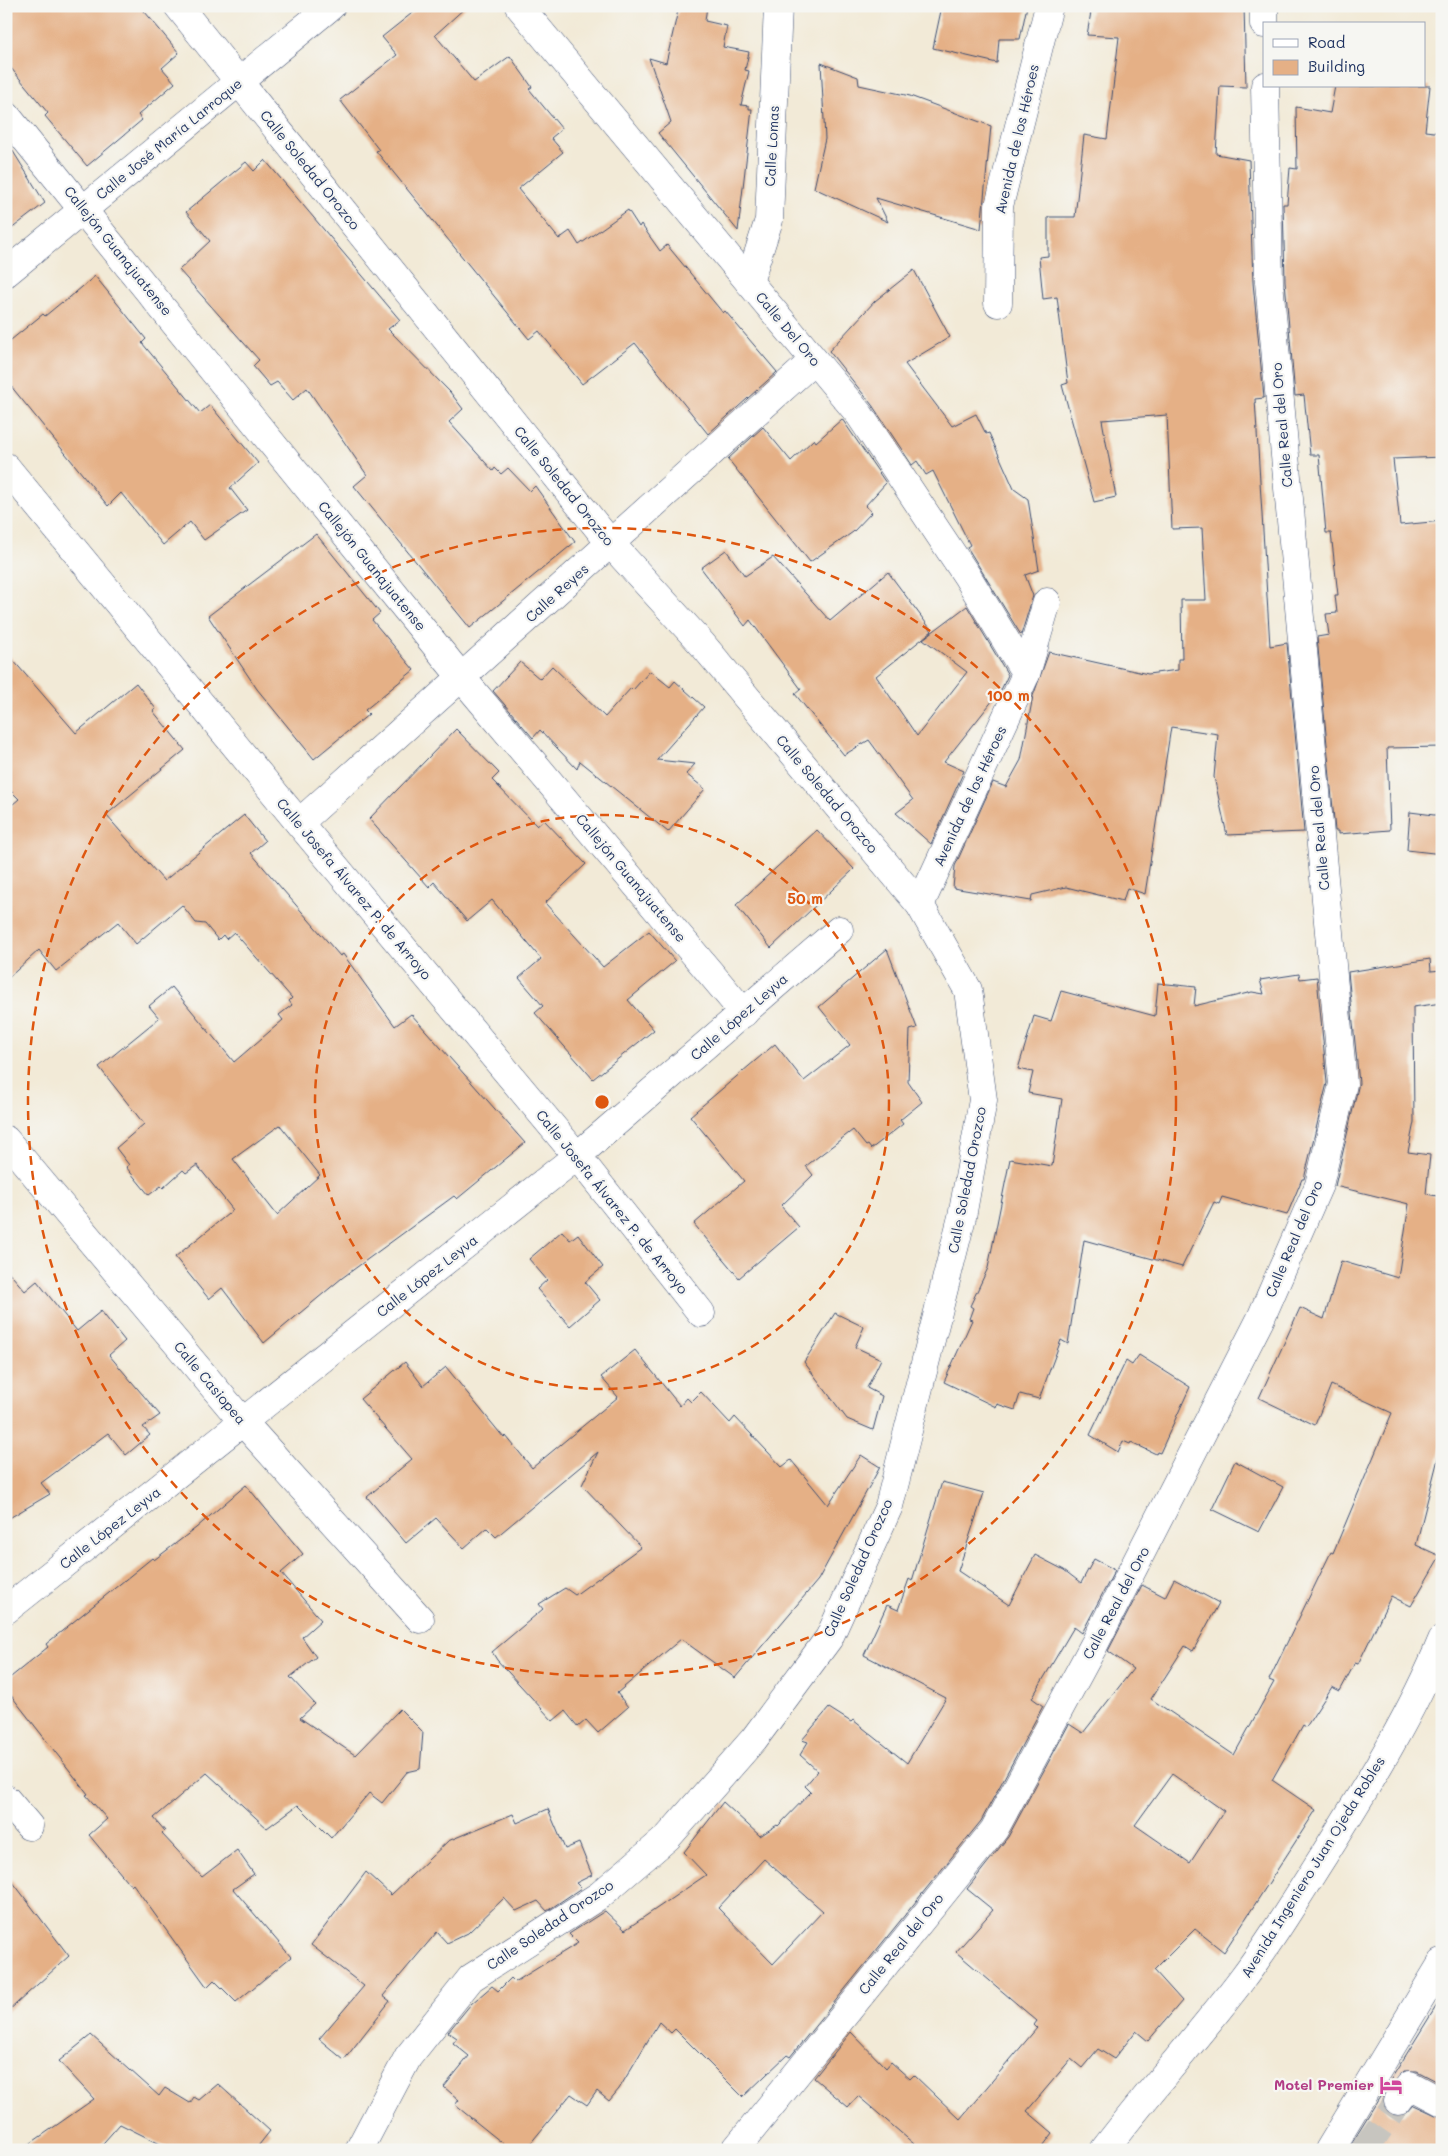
<svg xmlns="http://www.w3.org/2000/svg" width="1448" height="2156" font-family="Mali,sans-serif">
  <style>
    .building { fill: #e5b086; fill-rule: evenodd }
    .lines { fill: none; stroke-linecap: round; stroke-linejoin: round }
    .minor-tunnel { stroke: #c7c5bf; stroke-width: 28; stroke-dasharray: 28 14; stroke-linecap: butt }
    .minor-casing { stroke: #3b4b70; stroke-width: 29 }
    .major-casing { stroke: #3b4b70; stroke-width: 29 }
    .minor { stroke: #fff; stroke-width: 28 }
    .major { stroke: #fff; stroke-width: 28 }
    .ring { fill: none; stroke: #de5710; stroke-width: 2.5; stroke-dasharray: 9 6 }
    .labels { text-anchor: middle; stroke-width: 4.5; stroke-linejoin: round; paint-order: stroke }
    .street-label { font-size: 14px; fill: #1b2f5e; stroke: #f6f6f2 }
    .hotel-label { font-size: 14px; font-weight: bold; fill: #b23c85; stroke: #f6f6f2; text-anchor: end }
    .centre { fill: #de5710; stroke: #f6f6f2; stroke-width: 2.5 }
    .ring-label { font-size: 15px; text-anchor: middle; font-weight: bold; fill: #de5710; stroke: #f6f6f2; stroke-width: 4.5; stroke-linejoin: round; paint-order: stroke }
  </style>
  <rect width="100%" height="100%" fill="#f6f6f2"/>
  <filter id="ink" filterUnits="userSpaceOnUse"><feTurbulence type="fractalNoise" baseFrequency=".02" numOctaves="2"/><feDisplacementMap in="SourceGraphic" scale="10" xChannelSelector="R" yChannelSelector="G"/><feConvolveMatrix kernelMatrix="1 2 1 2 8 2 1 2 1" color-interpolation-filters="sRGB"/></filter>
  <filter id="wash" filterUnits="userSpaceOnUse"><feTurbulence type="fractalNoise" baseFrequency=".0096" numOctaves="4" result="noise"/><feDisplacementMap in="SourceGraphic" scale="20" xChannelSelector="R" yChannelSelector="G"/><feGaussianBlur stdDeviation="1.12" result="paint"/><feColorMatrix in="noise" values="0 0 0 0 0 0 0 0 0 0 0 0 0 0 0 0 0 1.4 0 .05"/><feComposite in="paint" operator="in"/></filter>
  <g filter="url(#wash)">
    <rect width="100%" height="100%" fill="#f2ead7"/>
    <g id="blocks">
      <g class="building">
        <polygon points="6,6 140,6 179,53 162,68 175,83 138,115 142,120 87,166 45,116 48,113 6,62"/>
        <polygon points="421,6 467,6 435,35 474,82 510,56 532,87 529,89 562,129 551,138 563,152 518,189 559,239 570,231 579,245 628,210 639,227 641,224 660,251 667,245 723,313 725,311 777,372 708,434 635,343 582,384 539,331 529,339 376,151 379,150 340,100 397,55 382,37"/>
        <polygon points="679,6 707,6 705,21 727,26 723,47 749,52 745,70 749,71 741,105 749,106 749,109 752,109 738,231 658,133 671,122 649,58 666,63"/>
        <polygon points="942,6 1027,6 1020,39 999,39 997,63 933,48"/>
        <polygon points="1092,6 1244,6 1246,87 1220,86 1216,154 1249,160 1253,283 1264,398 1255,399 1270,646 1287,643 1304,832 1227,835 1214,777 1218,734 1171,727 1145,894 1127,888 1123,901 1066,887 1032,895 1031,901 953,888 955,866 993,782 1006,787 1021,760 1033,696 1049,652 1148,674 1178,670 1178,659 1182,659 1181,600 1206,600 1202,528 1172,529 1167,415 1102,420 1116,497 1094,502 1062,385 1068,383 1057,297 1043,299 1039,257 1048,256 1048,217 1075,217 1084,135 1107,139 1119,37 1087,35"/>
        <polygon points="821,63 858,77 859,85 910,96 991,126 981,229 876,198 888,222 814,188 825,139"/>
        <polygon points="1335,86 1430,86 1425,131 1442,133 1442,457 1393,459 1400,525 1442,521 1442,747 1387,748 1390,830 1338,834 1338,831 1335,831 1317,637 1329,635 1326,614 1337,613 1335,595 1338,595 1331,533 1326,533 1319,455 1310,455 1304,395 1295,396 1285,281 1283,204 1287,204 1290,168 1297,169 1296,107 1330,113"/>
        <polygon points="6,140 45,203 6,233"/>
        <polygon points="265,160 400,320 388,329 450,392 463,409 449,422 493,471 495,468 501,474 508,468 530,491 535,486 575,542 470,628 354,486 367,475 307,388 293,400 277,382 270,386 253,366 259,360 179,270 210,241 186,212 246,162 254,171"/>
        <polygon points="914,270 950,337 905,364 952,426 976,414 986,434 989,433 1014,489 1028,499 1039,570 1025,575 1033,596 1021,635 967,547 970,545 933,471 926,475 917,461 912,465 872,405 829,351 875,301"/>
        <polygon points="95,276 146,339 142,343 200,413 210,405 258,463 230,488 247,510 204,540 190,522 163,545 121,493 108,506 6,380 6,344 43,314 45,316 62,302 63,303"/>
        <polygon points="842,419 886,483 865,506 872,512 853,532 810,562 728,459 763,427 791,461 814,439 816,442"/>
        <polygon points="316,534 380,613 372,620 414,670 365,710 369,714 314,759 257,689 208,616"/>
        <polygon points="726,550 745,576 773,557 830,621 888,572 932,631 876,676 917,736 967,672 923,639 967,606 1008,675 1001,690 944,762 964,771 931,844 896,813 913,800 869,740 844,755 795,694 801,689 750,620 745,626 701,568"/>
        <path d="M6 652 76 733 136 683 156 709 153 711 185 750 106 815 164 881 244 815 265 841 251 853 340 956 343 954 395 1026 411 1014 525 1143 457 1199 454 1196 342 1278 264 1343 222 1288 209 1299 175 1257 233 1210 197 1165 186 1173 183 1170 163 1188 161 1186 149 1195 126 1167 129 1165 116 1148 144 1124 99 1067 159 1018 149 1006 172 987 234 1062 283 1020 279 1015 292 1005 289 1001 292 998 234 932 226 939 223 935 218 940 205 924 196 923 182 905 136 944 118 922 56 971 39 950 6 980V810L19 799 6 786ZM280 1125 320 1175 277 1215 233 1159Z"/>
        <polygon points="520,662 540,679 552,666 605,717 631,688 633,690 650,671 670,687 675,681 704,707 657,760 695,764 686,774 705,789 668,832 580,761 577,769 540,730 533,738 493,691"/>
        <polygon points="456,729 499,773 492,780 537,826 544,820 586,864 545,903 603,967 649,931 675,961 628,1000 654,1030 593,1079 535,1013 543,1006 519,978 541,959 492,900 467,921 434,882 429,887 369,819"/>
        <polygon points="1410,812 1442,816 1442,854 1407,850"/>
        <polygon points="817,830 854,869 771,948 736,905"/>
        <polygon points="887,949 917,1028 910,1030 908,1082 922,1102 900,1120 903,1124 871,1149 868,1145 866,1146 853,1130 806,1166 813,1175 781,1206 799,1227 739,1278 694,1224 744,1181 690,1116 775,1044 804,1081 850,1045 819,1007"/>
        <path d="M1430 959 1431 971 1442 970V1003L1413 1007 1414 1122 1408 1152 1430 1155 1426 1194 1442 1197V1443L1416 1545 1440 1556 1411 1606 1391 1596 1358 1664 1355 1663 1340 1691 1332 1687 1306 1727 1303 1725 1272 1780 1316 1810 1224 1952 1195 1929 1154 1970 1182 2001 1148 2041 1136 2031 1114 2059 1098 2049 1082 2068 1071 2059 1027 2111 1053 2133 1040 2150H921L858 2096 848 2107 814 2078 851 2032 886 2068 891 2062 910 2079 914 2075 960 2119 1037 2028 1034 2025 1037 2021 956 1952 993 1910 967 1889 1008 1837 1069 1724 1083 1733 1133 1669 1108 1651 1142 1585 1165 1597 1174 1579 1219 1603 1193 1651 1185 1646 1151 1699 1234 1755 1274 1682 1269 1680 1331 1552 1333 1553 1392 1413 1331 1385 1315 1425 1259 1398 1300 1308 1324 1319 1341 1261 1398 1278 1409 1204 1335 1186 1359 1083 1348 972ZM1172 1774 1224 1811 1190 1863 1135 1825Z"/>
        <polygon points="1299,974 1300,979 1317,977 1327,1083 1304,1179 1302,1179 1287,1215 1222,1197 1219,1204 1214,1202 1182,1267 1084,1240 1068,1344 1061,1340 1039,1399 1020,1394 1015,1410 997,1404 996,1407 944,1382 972,1320 969,1319 973,1308 970,1306 988,1268 1010,1159 1052,1166 1062,1099 1028,1093 1033,1072 1018,1069 1034,1016 1051,1021 1061,991 1155,1016 1158,983 1196,987 1194,1006 1252,992 1264,994 1260,980"/>
        <polygon points="562,1231 570,1240 578,1234 603,1267 585,1282 600,1300 570,1326 537,1289 547,1280 529,1259"/>
        <polygon points="6,1269 25,1291 37,1281 77,1331 101,1311 125,1341 109,1355 160,1415 143,1427 150,1435 126,1455 108,1433 41,1483 50,1494 6,1520"/>
        <polygon points="835,1313 864,1327 855,1347 881,1359 867,1388 882,1396 873,1430 847,1419 804,1362"/>
        <polygon points="635,1350 680,1406 687,1398 691,1402 701,1392 730,1423 735,1417 782,1467 791,1460 828,1505 861,1455 880,1467 818,1580 735,1678 681,1639 617,1693 628,1707 598,1733 586,1720 578,1727 565,1711 553,1721 497,1660 492,1652 543,1609 539,1604 565,1588 575,1595 641,1547 582,1485 598,1452 496,1537 487,1528 464,1548 436,1518 406,1543 367,1497 412,1459 360,1399 405,1362 423,1386 446,1367 504,1438 506,1436 532,1468 618,1397 601,1377"/>
        <polygon points="1139,1355 1190,1387 1160,1453 1157,1452 1156,1454 1131,1442 1130,1444 1123,1441 1118,1452 1090,1435 1126,1361 1132,1365"/>
        <polygon points="1235,1461 1283,1487 1259,1532 1212,1509"/>
        <path d="M942 1482 984 1493 958 1571 1009 1605 1035 1555 1064 1570 1081 1583 1094 1559 1115 1570 1082 1633 1074 1627 1032 1698 1043 1706 981 1821 790 2057 787 2055 743 2097 675 2029 671 2033 659 2022 619 2089 609 2101 597 2091 587 2105 571 2094 525 2150H511L455 2105 459 2100 444 2087 469 2056 453 2043 457 2038 448 2032 471 2004 492 1986 498 1991 511 1978 515 1982 578 1943 569 1934 605 1911 625 1930 706 1875 684 1852 723 1802 760 1836 777 1825 778 1826 811 1792 805 1786 818 1771 800 1755 808 1742 802 1740 829 1708 851 1722 853 1720 907 1763 946 1698 864 1655 887 1605 898 1610 909 1579 912 1581ZM764 1859 823 1911 773 1964 718 1908Z"/>
        <polygon points="246,1485 303,1554 281,1573 321,1620 302,1637 316,1657 290,1677 315,1704 300,1718 355,1755 400,1709 423,1732 420,1769 407,1772 382,1803 369,1793 331,1838 298,1805 267,1828 207,1773 154,1818 165,1831 162,1834 202,1877 237,1850 254,1874 233,1889 291,1957 236,2002 214,1980 207,1987 133,1884 131,1886 89,1835 107,1819 86,1795 88,1794 6,1689 6,1681 48,1647 46,1644 152,1558 154,1560 196,1528"/>
        <polygon points="548,1809 565,1849 579,1843 592,1875 576,1883 581,1888 547,1911 538,1901 516,1911 504,1898 468,1933 447,1943 437,1932 383,1996 390,2001 344,2060 319,2039 364,1986 311,1945 366,1872 391,1895 448,1841 513,1814 517,1823"/>
        <polygon points="6,1873 69,1956 6,2013"/>
        <polygon points="1442,1997 1442,2084 1417,2071 1404,2071 1386,2092 1382,2100 1384,2108 1388,2113 1396,2116 1405,2115 1414,2105 1442,2118 1442,2150 1347,2150"/>
        <polygon points="91,2035 159,2096 165,2088 190,2103 194,2097 199,2100 218,2084 270,2131 255,2150 172,2150 120,2124 97,2150 21,2150 94,2099 59,2061"/>
      </g>
    </g>
  </g>
  <g filter="url(#ink)">
    <use href="#blocks" fill-opacity="0" stroke="#3b4b70" stroke-width="1"/>
    <g class="lines">
      <polyline class="minor-tunnel" points="1364,2150 1398,2101"/>
      <defs>
        <g id="minor">
          <polyline points="178,6 611,544 702,644 920,905 968,990 983,1100 962,1217 889,1506 829,1638 754,1739 668,1837 600,1895 471,1978 408,2057 359,2150"/>
          <polyline points="519,6 859,414 967,576 1026,674"/>
          <polyline points="1264,6 1264,24"/>
          <polyline points="6,115 462,678 744,1013"/>
          <polyline points="6,273 331,6"/>
          <polyline points="749,282 769,220 778,6"/>
          <polyline points="998,303 999,206 1049,6"/>
          <polyline points="6,467 299,823 577,1156 701,1313"/>
          <polyline points="299,823 813,361"/>
          <polyline points="920,905 1026,674 1047,602"/>
          <polyline points="6,1140 243,1422 420,1619"/>
          <polyline points="6,1610 577,1156 839,930"/>
          <polyline points="6,1799 29,1826"/>
          <polyline points="1398,2101 1410,2085 1442,2102"/>
          <polyline points="735,2150 994,1830 1094,1645 1260,1320 1319,1185 1343,1084 1269,282 1265,86"/>
          <polyline points="1329,2150 1442,1963"/>
        </g>
        <path id="major" d="M1104 2150C1149 2091 1198 2037 1242 1979 1272 1940 1297 1897 1324 1855 1367 1786 1411 1716 1442 1640"/>
      </defs>
      <use href="#minor" class="minor-casing"/>
      <use href="#major" class="major-casing"/>
      <use href="#minor" class="minor"/>
      <use href="#major" class="major"/>
    </g>
  </g>
  <g class="ring">
    <circle cx="602" cy="1102" r="287"/>
    <circle cx="602" cy="1102" r="574"/>
  </g>
  <defs>
    <symbol id="hotel-bare" viewBox="-9 -9 18 18"><path d="M-6-4.5h1.5V1H6V5H4.5V3h-9V5H-6ZM-4 0a1.8 1.8 0 1 1 3.6 0ZM.5 0V-2.5h3Q6-2.5 6 0Z" fill="#d1479c" stroke="#f6f6f2" stroke-width="2.5" paint-order="stroke"/></symbol>
  </defs>
  <g fill-rule="evenodd">
    <use href="#hotel-bare" x="1375" y="2069" width="32" height="32"/>
  </g>
  <g class="labels">
    <g class="street-label">
      <text transform="translate(169 139) rotate(-39)" y="5">Calle José María Larroque</text>
      <text transform="translate(1017 139) rotate(-77)" y="5">Avenida de los Héroes</text>
      <text transform="translate(772 146) rotate(-87)" y="5">Calle Lomas</text>
      <text transform="translate(310 170) rotate(51)" y="5">Calle Soledad Orozco</text>
      <text transform="translate(118 251) rotate(51)" y="5">Callejón Guanajuatense</text>
      <text transform="translate(788 329) rotate(50)" y="5">Calle Del Oro</text>
      <text transform="translate(1282 425) rotate(-95)" y="5">Calle Real del Oro</text>
      <text transform="translate(564 486) rotate(51)" y="5">Calle Soledad Orozco</text>
      <text transform="translate(372 566) rotate(51)" y="5">Callejón Guanajuatense</text>
      <text transform="translate(557 593) rotate(-42)" y="5">Calle Reyes</text>
      <text transform="translate(827 794) rotate(50)" y="5">Calle Soledad Orozco</text>
      <text transform="translate(970 796) rotate(-65)" y="5">Avenida de los Héroes</text>
      <text transform="translate(1319 828) rotate(-95)" y="5">Calle Real del Oro</text>
      <text transform="translate(631 878) rotate(50)" y="5">Callejón Guanajuatense</text>
      <text transform="translate(354 889) rotate(50)" y="5">Calle Josefa Álvarez P. de Arroyo</text>
      <text transform="translate(739 1017) rotate(-41)" y="5">Calle López Leyva</text>
      <text transform="translate(967 1180) rotate(-79)" y="5">Calle Soledad Orozco</text>
      <text transform="translate(612 1202) rotate(51)" y="5">Calle Josefa Álvarez P. de Arroyo</text>
      <text transform="translate(1294 1239) rotate(-67)" y="5">Calle Real del Oro</text>
      <text transform="translate(427 1276) rotate(-38)" y="5">Calle López Leyva</text>
      <text transform="translate(210 1383) rotate(50)" y="5">Calle Casiopea</text>
      <text transform="translate(110 1528) rotate(-38)" y="5">Calle López Leyva</text>
      <text transform="translate(858 1568) rotate(-66)" y="5">Calle Soledad Orozco</text>
      <text transform="translate(1116 1603) rotate(-62)" y="5">Calle Real del Oro</text>
      <text transform="translate(1313 1867) rotate(-58)" y="5">Avenida Ingeniero Juan Ojeda Robles</text>
      <text transform="translate(550 1925) rotate(-34)" y="5">Calle Soledad Orozco</text>
      <text transform="translate(901 1944) rotate(-51)" y="5">Calle Real del Oro</text>
    </g>
    <g class="hotel-label">
      <text x="1374" y="2090">Motel Premier</text>
    </g>
  </g>
  <circle cx="602" cy="1102" r="8" class="centre"/>
  <g class="ring-label">
    <text x="1008" y="701">100 m</text>
    <text x="805" y="904">50 m</text>
  </g>
  <rect width="1448" height="2156" fill="none" stroke="#f6f6f2" stroke-width="25"/>
  <rect x="1263" y="22" width="162" height="65" fill="#f6f6f2" stroke="#9ea6b7"/>
  <rect x="1273" y="39" width="25" height="8" fill="#ffffff" stroke="#9ea6b7"/>
  <text x="1308" y="48" font-size="15" fill="#1b2f5e">Road</text>
  <rect x="1273" y="60" width="25" height="15" fill="#e5b086" stroke="#9ea6b7"/>
  <text x="1308" y="72" font-size="15" fill="#1b2f5e">Building</text>
</svg>
